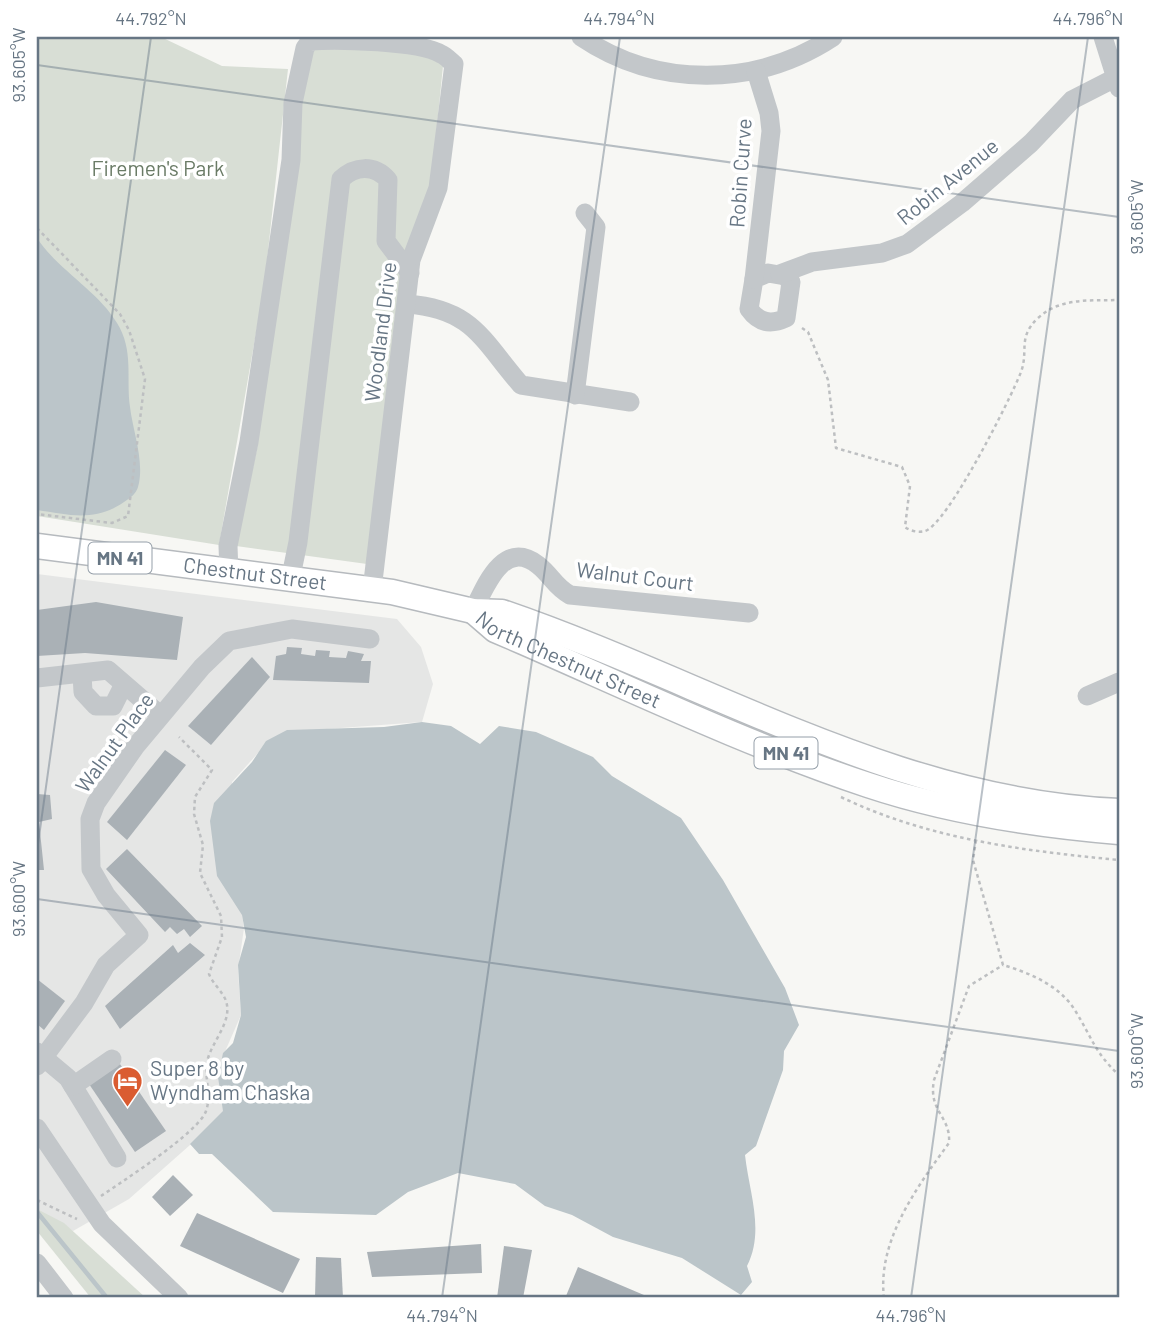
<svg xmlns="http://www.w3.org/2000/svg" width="1156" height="1335" font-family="Barlow,sans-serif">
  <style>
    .built { fill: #e5e6e5 }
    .green { fill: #d8ded5 }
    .water { fill: #bbc5c9 }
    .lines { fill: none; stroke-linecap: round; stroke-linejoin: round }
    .stream { stroke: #bbc5c9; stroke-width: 4.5 }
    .building { fill: #aab1b6 }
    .major-casing { stroke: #b6babe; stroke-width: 27 }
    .path { stroke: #bdbfc1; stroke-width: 2.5; stroke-dasharray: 3.5 3.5; stroke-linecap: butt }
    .minor { stroke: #c3c7ca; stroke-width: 19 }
    .major { stroke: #fff; stroke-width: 24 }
    .ticks { fill: none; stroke: #677684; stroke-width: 2; stroke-opacity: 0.45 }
    .labels { text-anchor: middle; stroke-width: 7; stroke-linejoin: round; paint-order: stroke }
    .shield { fill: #fff; stroke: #959fa9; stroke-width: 2 }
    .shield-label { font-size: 19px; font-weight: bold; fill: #677684 }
    .park-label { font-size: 21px; fill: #6a7b66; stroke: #fff }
    .street-label { font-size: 21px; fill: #677684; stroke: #fff }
    .poi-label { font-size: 21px; fill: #677684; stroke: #fff; text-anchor: start }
    .neatline { fill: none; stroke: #677684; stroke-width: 2.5 }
    .ticks-label { font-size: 18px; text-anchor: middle; fill: #677684 }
  </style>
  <rect width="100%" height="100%" fill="#f7f7f4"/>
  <polygon class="built" points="37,574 397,619 421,647 433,684 422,722 327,729 258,753 232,782 237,878 244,928 238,970 241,1015 220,1063 225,1114 129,1199 73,1231 37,1210"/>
  <g class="green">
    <polygon points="37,37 161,37 222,66 288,69 264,287 219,545 37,516"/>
    <polygon points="317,46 433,54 443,66 430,195 367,564 236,546 257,449 297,158 295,142 309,58"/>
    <polygon points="37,1209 64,1223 146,1298 91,1298 37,1231"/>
  </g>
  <g class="water">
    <path d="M37 238C58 270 98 291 117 323 134 350 126 378 130 407 133 432 145 462 138 487 136 494 130 498 124 502 95 522 70 515 37 510Z"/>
    <path d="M422 722 451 726 480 744 499 726 536 732 593 757 612 776 681 818 723 880 785 988 799 1025 784 1051 783 1070 756 1146 745 1155C749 1192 765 1231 747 1266L752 1282 741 1295 682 1258 613 1237 572 1215 545 1206 515 1184 458 1173 408 1192 376 1215 273 1212 212 1154H199L190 1144 223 1111 218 1077 223 1053 233 1043 241 1015 238 965 246 937 242 915 217 876 210 821 214 803 252 762 266 741 287 730 384 727Z"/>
  </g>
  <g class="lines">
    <polyline class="stream" points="37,1212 107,1298"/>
  </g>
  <g class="building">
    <polygon points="96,602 183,617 177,660 85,653 37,656 37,610"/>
    <polygon points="287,647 302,648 301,654 315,656 316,650 330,651 329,657 346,658 348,651 364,654 361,661 371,661 369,683 273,680 276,656 286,654"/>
    <polygon points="252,657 270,677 211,745 188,726"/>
    <polygon points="165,750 186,765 127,840 107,822"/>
    <polygon points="37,794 50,795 52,819 39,822 44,870 37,870"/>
    <polygon points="127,849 202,926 190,937 184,929 177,934 170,927 165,932 106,869"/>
    <polygon points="190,943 205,955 120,1029 105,1006 173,945 178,953"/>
    <polygon points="37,979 65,1001 44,1030 37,1024"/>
    <polygon points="120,1064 166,1131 135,1152 89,1084"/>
    <polygon points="173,1175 193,1195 170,1216 152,1197"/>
    <polygon points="197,1213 300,1259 283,1293 180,1246"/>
    <polygon points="481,1244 482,1273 372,1277 367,1252"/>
    <polygon points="504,1246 532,1250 523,1298 497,1298"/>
    <polygon points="316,1257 341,1258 343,1298 315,1298"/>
    <polygon points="578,1267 651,1298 572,1298 566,1296"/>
  </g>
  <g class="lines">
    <defs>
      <g id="major">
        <path id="s1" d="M37 546 392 592 473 611 502 612C707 682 897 802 1119 811"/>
        <path id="s2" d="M473 611 495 630 523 642C635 691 753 747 868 785 949 812 1035 825 1119 832"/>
      </g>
    </defs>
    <use href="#major" class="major-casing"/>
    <g class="path">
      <polyline points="37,228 120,314 129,330 145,379 128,516 112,523 37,514"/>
      <path d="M802 328 808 332 828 380 836 448 902 467 910 486 905 527C910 531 919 533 925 531 947 525 1011 398 1021 372 1029 350 1017 338 1038 318 1061 297 1090 301 1119 300"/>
      <path d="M841 797C928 839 1025 851 1119 860"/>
      <path d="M976 840 973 860 1003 965C1030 973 1061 986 1076 1012 1092 1038 1095 1053 1119 1075"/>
      <path d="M101 1196C123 1181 199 1132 206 1111 212 1094 204 1078 207 1062 211 1042 233 1022 226 1001 223 992 213 984 209 974L222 937 221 916 200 873 203 845 194 814 195 797 212 770 179 737"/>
      <polyline points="37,1200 77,1219"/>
      <path d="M884 1298C877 1241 917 1187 949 1143 951 1116 928 1112 934 1080L969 986 1003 965"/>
    </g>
    <g class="minor">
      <path d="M581 37C658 89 757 87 833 37"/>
      <polyline points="1103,37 1119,88"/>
      <path d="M768 273 785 276 791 282 786 318C771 325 759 323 749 309L754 279Z"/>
      <polyline points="780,274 812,262 882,253 907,244 962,203 1031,143 1072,100 1119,76"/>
      <polyline points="754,279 771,131 769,113 756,71"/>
      <path d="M407 304C473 309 482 340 521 385L630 402"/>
      <polyline points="575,395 596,227 585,213"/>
      <path d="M229 573 228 546 249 442 291 160 293 103 305 48 310 41C337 39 420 41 441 54 446 56 450 61 454 64L438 188 411 260 372 590"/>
      <path d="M290 581 298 542 341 179C355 166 374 164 388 180L386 241 410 273"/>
      <path d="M473 611C485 587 503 538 538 565 551 575 555 587 570 595L749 613"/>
      <polyline points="82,674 83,692 96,706 113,706 123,686"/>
      <polyline points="37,678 108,670 160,715"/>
      <polyline points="1087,696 1119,682"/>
      <polyline points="37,1052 68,1078 117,1158"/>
      <polyline points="37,1066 84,1003 106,965 139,935 106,895 91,869 90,819 96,803 135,747 202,667 229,641 292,629 370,639"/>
      <polyline points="73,1086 112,1059"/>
      <polyline points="37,1128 102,1224 179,1298"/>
      <polyline points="37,1263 64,1298"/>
    </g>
    <use href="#major" class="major"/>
  </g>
  <path class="ticks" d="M37 65 1119 217M37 851 151 37M37 899 1119 1051M442 1298 620 37M911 1298 1088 37"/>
  <defs>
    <symbol id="hotel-pin" viewBox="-11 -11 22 30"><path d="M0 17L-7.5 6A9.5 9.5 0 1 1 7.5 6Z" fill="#da5c31" stroke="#fff"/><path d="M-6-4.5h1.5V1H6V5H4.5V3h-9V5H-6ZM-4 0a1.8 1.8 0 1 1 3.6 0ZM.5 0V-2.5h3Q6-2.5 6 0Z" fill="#fff"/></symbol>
  </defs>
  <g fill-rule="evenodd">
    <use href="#hotel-pin" x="110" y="1064" width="35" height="47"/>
  </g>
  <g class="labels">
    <g class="shield">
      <rect x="88.5" y="542.5" width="63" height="31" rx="5"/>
      <rect x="754.5" y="737.5" width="63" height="31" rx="5"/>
    </g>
    <g class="shield-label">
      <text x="120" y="565">MN 41</text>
      <text x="786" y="760">MN 41</text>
    </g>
    <g class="park-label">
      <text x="158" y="176">Firemen's Park</text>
    </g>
    <g class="street-label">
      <text transform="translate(741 173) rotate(-86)" y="7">Robin Curve</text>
      <text transform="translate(948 182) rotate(-39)" y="7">Robin Avenue</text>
      <text transform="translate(381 332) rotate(-83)" y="7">Woodland Drive</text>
      <text dy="7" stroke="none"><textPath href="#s1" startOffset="220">Chestnut Street</textPath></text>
      <text transform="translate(635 577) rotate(7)" y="7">Walnut Court</text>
      <text dy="7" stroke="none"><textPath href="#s2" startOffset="108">North Chestnut Street</textPath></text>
      <text transform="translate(115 743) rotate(-54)" y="7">Walnut Place</text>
    </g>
    <g class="poi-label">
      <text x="150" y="1076">Super 8 by<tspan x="150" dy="24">Wyndham Chaska</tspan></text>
    </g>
  </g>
  <rect width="1156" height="1335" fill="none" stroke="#ffffff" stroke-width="77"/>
  <rect x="38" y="38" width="1080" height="1258" class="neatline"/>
  <g class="ticks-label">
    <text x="151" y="25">44.792°N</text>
    <text x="619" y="25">44.794°N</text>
    <text x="1088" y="25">44.796°N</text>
    <text transform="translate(19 65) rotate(-90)" y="6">93.605°W</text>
    <text transform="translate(1137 217) rotate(-90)" y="6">93.605°W</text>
    <text transform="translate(19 899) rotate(-90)" y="6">93.600°W</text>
    <text transform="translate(1137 1051) rotate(-90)" y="6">93.600°W</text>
    <text x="442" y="1322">44.794°N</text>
    <text x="911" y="1322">44.796°N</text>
  </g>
</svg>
